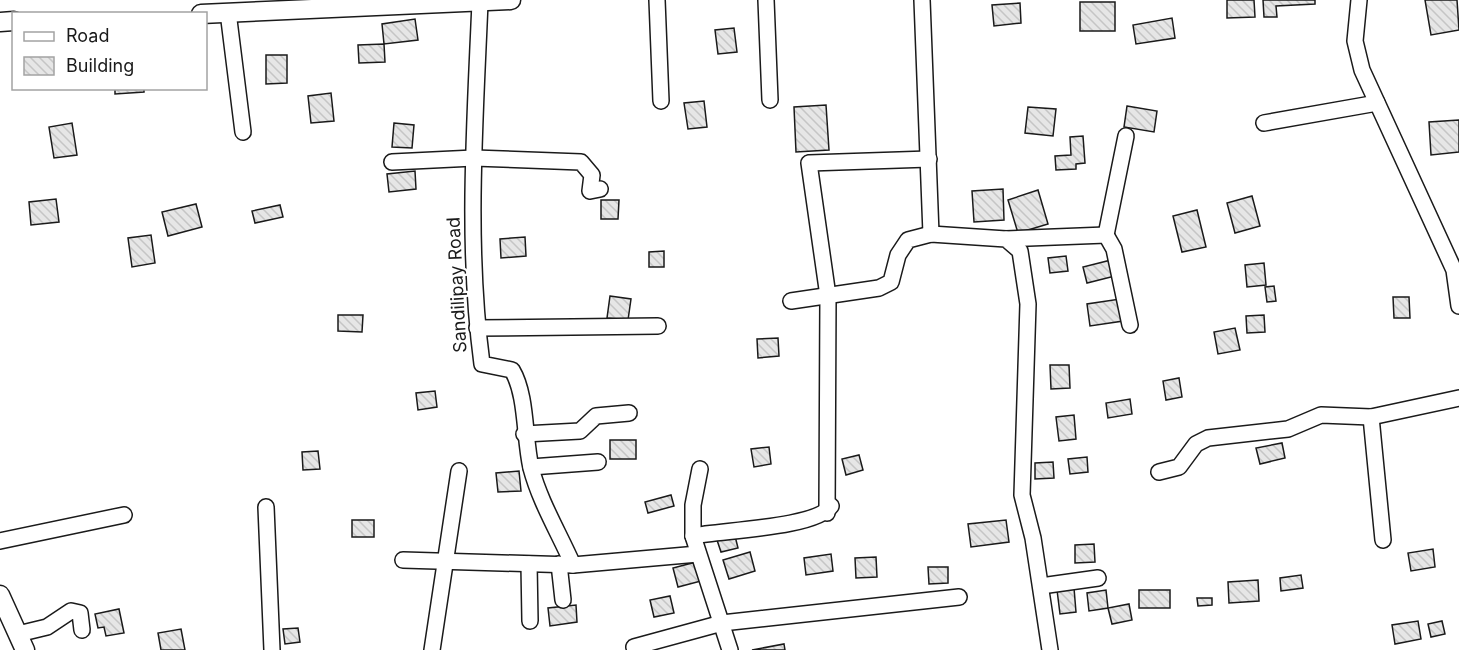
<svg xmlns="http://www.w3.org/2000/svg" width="1459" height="650" font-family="Inter,sans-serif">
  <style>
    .building { fill: url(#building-back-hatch); stroke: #1a1a1a; stroke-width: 1.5 }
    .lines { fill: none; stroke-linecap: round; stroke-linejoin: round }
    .minor-casing { stroke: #1a1a1a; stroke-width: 18 }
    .major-casing { stroke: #1a1a1a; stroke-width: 21 }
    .minor { stroke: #fff; stroke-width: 15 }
    .major { stroke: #fff; stroke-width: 18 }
    .labels { text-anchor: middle; stroke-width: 4.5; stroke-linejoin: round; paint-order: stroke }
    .street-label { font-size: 18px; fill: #1a1a1a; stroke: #fff }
  </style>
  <defs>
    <pattern id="building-back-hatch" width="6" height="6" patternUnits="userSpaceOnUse" patternTransform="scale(1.5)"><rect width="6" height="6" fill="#e6e6e6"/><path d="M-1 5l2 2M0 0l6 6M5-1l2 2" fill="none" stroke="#c5c5c5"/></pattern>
  </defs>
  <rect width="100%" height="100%" fill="#fff"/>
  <g class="building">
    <polygon points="1227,0 1254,0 1255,17 1227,18"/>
    <polygon points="1263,0 1315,0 1315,4 1276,6 1277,17 1264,17"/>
    <polygon points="1425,0 1457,0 1459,30 1431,35"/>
    <rect x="1080" y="2" width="35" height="29"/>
    <polygon points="1020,3 1021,23 994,26 992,5"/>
    <polygon points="1172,18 1175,38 1136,44 1133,25"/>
    <polygon points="415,19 418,40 384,44 382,24"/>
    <polygon points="734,28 737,52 718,54 715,30"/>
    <polygon points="384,44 385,62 359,63 358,45"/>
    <polygon points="266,55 287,55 287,83 266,84"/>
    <polygon points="115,88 144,88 144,92 115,94"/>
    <polygon points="331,93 334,121 311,123 308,96"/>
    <polygon points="704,101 707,127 688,129 684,103"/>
    <polygon points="826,105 829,150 796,152 794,107"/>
    <polygon points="1127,106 1157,111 1154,132 1124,127"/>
    <polygon points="1028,107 1056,109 1053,136 1025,133"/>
    <polygon points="1459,120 1459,152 1431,155 1429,122"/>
    <polygon points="72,123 77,155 54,158 49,127"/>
    <polygon points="394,123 414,125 412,148 392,147"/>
    <polygon points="1083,136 1085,163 1076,164 1076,169 1056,170 1055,156 1071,155 1070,137"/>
    <polygon points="415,171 416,189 389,192 387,174"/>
    <polygon points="1003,189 1004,220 974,222 972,191"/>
    <polygon points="1038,190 1048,224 1018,233 1008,200"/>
    <polygon points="1252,196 1260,226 1235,233 1227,203"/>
    <polygon points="56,199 59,222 31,225 29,202"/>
    <polygon points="601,200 619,200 618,219 601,219"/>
    <polygon points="196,204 202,227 168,236 162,212"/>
    <polygon points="280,205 283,217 255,223 252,211"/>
    <polygon points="1197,210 1206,247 1182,252 1173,216"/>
    <polygon points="151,235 155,263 132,267 128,238"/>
    <polygon points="525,237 526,256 501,258 500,239"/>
    <polygon points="664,251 664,267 649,267 649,252"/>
    <polygon points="1066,256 1068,271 1050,273 1048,258"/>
    <polygon points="1111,260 1115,276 1087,283 1083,267"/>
    <polygon points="1264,263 1266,285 1247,287 1245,265"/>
    <polygon points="1274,286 1276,301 1267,302 1265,287"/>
    <polygon points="610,296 631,299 628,320 607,318"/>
    <polygon points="1393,297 1409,297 1410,318 1394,318"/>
    <polygon points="1120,299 1123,321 1090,326 1087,304"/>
    <polygon points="338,315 363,315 362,332 338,331"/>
    <polygon points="1264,315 1265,332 1247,333 1246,316"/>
    <polygon points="1235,328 1240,350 1218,354 1214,332"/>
    <polygon points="778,338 779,356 758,358 757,339"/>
    <polygon points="1050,365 1069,365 1070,388 1051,389"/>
    <polygon points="1179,378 1182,397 1166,400 1163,381"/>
    <polygon points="435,391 437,407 418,410 416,393"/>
    <polygon points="1130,399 1132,414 1108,418 1106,403"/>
    <polygon points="1074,415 1076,439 1059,441 1056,417"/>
    <rect x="610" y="440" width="26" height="19"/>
    <polygon points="1282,443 1285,458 1260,464 1256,448"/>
    <polygon points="769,447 771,464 754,467 751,449"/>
    <polygon points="318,451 320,469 303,470 302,452"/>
    <polygon points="859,455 863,470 846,475 842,459"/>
    <polygon points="1087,457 1088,472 1070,474 1068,459"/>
    <polygon points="1053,462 1054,478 1035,479 1035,463"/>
    <polygon points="519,471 521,491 498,492 496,473"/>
    <polygon points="671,495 674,506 648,513 645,502"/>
    <rect x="352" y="520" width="22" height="17"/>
    <polygon points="1006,520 1009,542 971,547 968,524"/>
    <polygon points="734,532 738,548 721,552 716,537"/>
    <polygon points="1094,544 1095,562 1075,563 1075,545"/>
    <polygon points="1433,549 1435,567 1411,571 1408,553"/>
    <polygon points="750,552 755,571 729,579 723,560"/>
    <polygon points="831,554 833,571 806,575 804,558"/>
    <polygon points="876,557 877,577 856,578 855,558"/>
    <polygon points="696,562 701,581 678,587 673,568"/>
    <polygon points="928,567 948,567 948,583 929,584"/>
    <polygon points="1301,575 1303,588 1281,591 1280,578"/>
    <polygon points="1258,580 1259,601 1229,603 1228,582"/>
    <polygon points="1074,588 1076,612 1060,614 1057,590"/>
    <polygon points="1106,590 1108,608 1089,611 1087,593"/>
    <rect x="1139" y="590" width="31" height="18"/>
    <polygon points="670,596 674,613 654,617 650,600"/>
    <polygon points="1197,598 1212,598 1212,605 1198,606"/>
    <polygon points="1129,604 1132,620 1112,624 1108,608"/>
    <polygon points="576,605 577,622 550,626 548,608"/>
    <polygon points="119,609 124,633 106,636 104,627 98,628 95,614"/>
    <polygon points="1418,621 1421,639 1395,644 1392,625"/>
    <polygon points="1442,621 1445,634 1431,637 1428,624"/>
    <polygon points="298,628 300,642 285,644 283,629"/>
    <polygon points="181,629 185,650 161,650 158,633"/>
    <polygon points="784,644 785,650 752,650"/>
  </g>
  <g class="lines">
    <defs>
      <g id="minor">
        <polyline points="657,0 661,101"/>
        <polyline points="766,0 770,100"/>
        <polyline points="922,0 931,234"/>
        <polyline points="1359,0 1355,41 1362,70 1454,270 1459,306"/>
        <path d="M480 2C475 123 466 244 482 364L512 370C527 395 524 437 531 468 540 502 559 533 573 565L698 554"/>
        <polyline points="228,12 243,132"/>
        <polyline points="1264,123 1377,103"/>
        <polyline points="392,162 474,158 581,162 592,175 590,191 600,189"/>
        <polyline points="1106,235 1126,136"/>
        <polyline points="1006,239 1106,235 1114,249 1130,325"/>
        <polyline points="791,301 879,288 891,282 898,255 908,240 931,234 1006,239 1020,251 1028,304 1022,495 1033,538 1050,650"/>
        <polyline points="477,328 658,326"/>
        <polyline points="1371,417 1383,540"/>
        <polyline points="524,434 580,431 596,416 629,413"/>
        <polyline points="531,467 598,462"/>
        <polyline points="700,469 693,505 693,536 730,650"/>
        <polyline points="1159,472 1179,467 1196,444 1208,438 1288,429 1321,415 1371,417 1459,398"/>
        <polyline points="266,507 272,650"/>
        <polyline points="827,513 828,296 809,163 929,159"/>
        <path d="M693 536C723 530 816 528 831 506"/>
        <polyline points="0,541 124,515"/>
        <polyline points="403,560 573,565"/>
        <polyline points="529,564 530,621"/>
        <polyline points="559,564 563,600"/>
        <polyline points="1041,586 1098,578"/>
        <polyline points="18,634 47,627 71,611 80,613 82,630"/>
        <polyline points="634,647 722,623 959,597"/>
        <polyline points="432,650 459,471"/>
      </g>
      <g id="major">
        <polyline points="201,14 511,0"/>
        <polyline points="0,22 14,21"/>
        <polyline points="0,595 25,650"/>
      </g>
    </defs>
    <use href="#minor" class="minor-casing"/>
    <use href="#major" class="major-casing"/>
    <use href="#minor" class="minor"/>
    <use href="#major" class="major"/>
  </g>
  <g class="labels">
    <g class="street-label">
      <text transform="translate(457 285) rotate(-93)" y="6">Sandilipay Road</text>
    </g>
  </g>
  <rect x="12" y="12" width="195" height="78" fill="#ffffff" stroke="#a3a3a3" stroke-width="1.5"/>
  <rect x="24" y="32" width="30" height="9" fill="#ffffff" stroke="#a3a3a3" stroke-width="1.5"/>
  <text x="66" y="42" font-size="18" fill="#1a1a1a">Road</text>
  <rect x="24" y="57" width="30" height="18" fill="url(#building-back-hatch)" stroke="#a3a3a3" stroke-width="1.5"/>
  <text x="66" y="72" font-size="18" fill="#1a1a1a">Building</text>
</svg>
